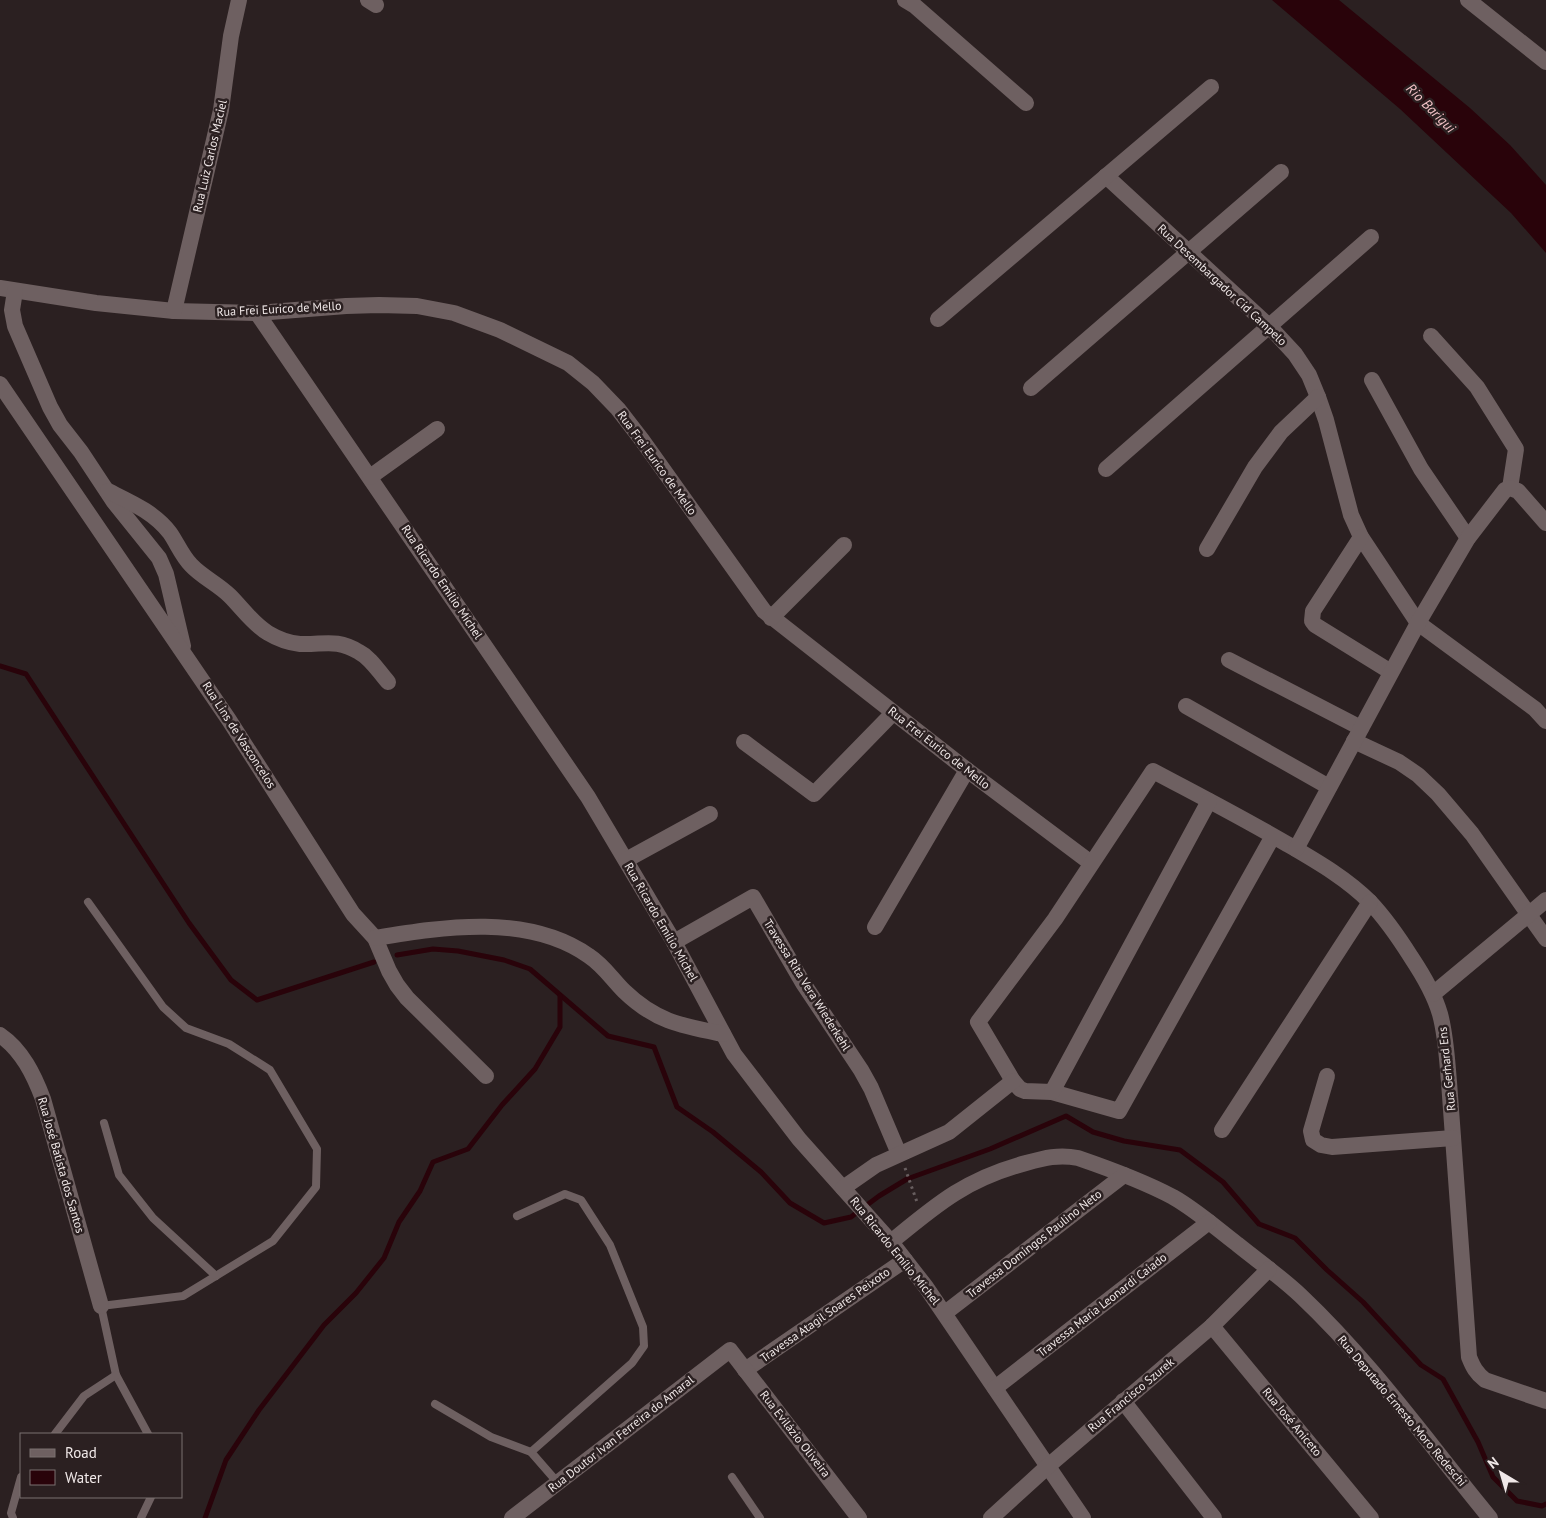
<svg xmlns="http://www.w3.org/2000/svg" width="1546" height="1518" font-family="'PT Sans',sans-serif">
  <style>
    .water { fill: #29030a }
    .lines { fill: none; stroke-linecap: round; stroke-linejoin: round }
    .stream { stroke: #29030a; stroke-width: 5 }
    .path { stroke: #685e5f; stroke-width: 3; stroke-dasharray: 2.5 4; stroke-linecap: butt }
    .service { stroke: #6e6061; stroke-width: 8 }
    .minor { stroke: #6e6061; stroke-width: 16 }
    .labels { text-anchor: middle; stroke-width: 5; stroke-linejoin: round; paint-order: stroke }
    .street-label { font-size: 12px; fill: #f0e8e8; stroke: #2b2021 }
    .water-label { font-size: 14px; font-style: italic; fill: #f4c4c8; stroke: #2b2021 }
  </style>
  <rect width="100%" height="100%" fill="#2b2021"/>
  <polygon class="water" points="1272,0 1339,0 1470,108 1510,145 1546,185 1546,253 1511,213 1400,109"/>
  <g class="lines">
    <g class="stream">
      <polyline points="0,666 26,674 189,923 231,980 257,1000 374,962"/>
      <polyline points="397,955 433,949 458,951 504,960 530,969 608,1036 654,1047 677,1107 713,1132 761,1172 790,1203 824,1223 851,1217 879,1196 907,1179 990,1149 1066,1116 1093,1132 1124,1141 1180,1150 1223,1182 1259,1224 1295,1238 1327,1270 1363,1302 1421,1365 1443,1379 1478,1442 1493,1477 1517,1501 1542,1506 1546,1504"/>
      <polyline points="205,1518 226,1460 259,1410 324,1325 356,1293 384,1258 399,1222 420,1191 433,1162 468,1149 502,1105 535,1069 560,1027 560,996"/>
    </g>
    <polyline class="path" points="905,1168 917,1202"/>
    <g class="service">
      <polyline points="88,902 163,1007 186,1028 229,1044 270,1070 317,1149 316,1187 273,1241 183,1296 101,1306 116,1375 148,1434"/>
      <polyline points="104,1123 119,1175 153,1218 216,1276"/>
      <polyline points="517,1216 565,1194 581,1200 610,1245 643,1327 644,1346 632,1363 531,1452 558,1483"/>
      <polyline points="435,1404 491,1437 531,1452"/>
      <polyline points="55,1434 84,1396 116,1375"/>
      <polyline points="732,1477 760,1518"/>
      <polyline points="13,1518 11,1513 21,1477"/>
      <polyline points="141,1518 151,1497"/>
    </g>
    <g class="minor">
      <polyline points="368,0 376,5"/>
      <polyline points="905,0 915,6 1026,103"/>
      <polyline points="1468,0 1546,62"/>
      <polyline points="1106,176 1269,326 1295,354 1309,375 1318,397 1326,420 1351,515 1361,537 1418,623 1535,709 1546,721"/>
      <polyline points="0,288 96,303 174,311 257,313 346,306 379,305 417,306 454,313 500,330 568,363 593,383 618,409 642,440 764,611 967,770 1091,863"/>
      <polyline points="15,291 12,310 15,326 50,407 60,425 81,452 114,502 159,558 166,574 183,646"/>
      <polyline points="174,311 221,110 231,36 239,0"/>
      <polyline points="257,313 588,797 674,942 734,1054 799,1139 891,1242 926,1287 1083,1518"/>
      <polyline points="938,319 1211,87"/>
      <polyline points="1431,336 1477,387 1516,449 1510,488"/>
      <polyline points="1372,380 1421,469 1468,538"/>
      <polyline points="0,384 229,720 353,914 375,938 389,971 397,985 407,998 486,1076"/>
      <polyline points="1031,388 1281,172"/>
      <polyline points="1106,469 1371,237"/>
      <polyline points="370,477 437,429"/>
      <path d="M108 491C130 502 154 512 170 533 177 543 182 556 191 565 202 577 218 584 230 596 242 608 253 624 268 633 278 639 289 643 300 644 324 645 336 638 359 652 371 658 379 672 388 682"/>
      <polyline points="1361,537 1313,611 1312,621 1315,625 1391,672"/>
      <polyline points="1207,549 1255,467 1281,432 1318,397"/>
      <polyline points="771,618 844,545"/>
      <polyline points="1229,660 1361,728"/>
      <polyline points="1186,706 1329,787"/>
      <polyline points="1354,741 1399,762 1418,775 1438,794 1472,834 1546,939"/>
      <polyline points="744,742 814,794 893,713"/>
      <path d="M1273 836 1119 1111 1052 1092 1025 1091 1020 1089 1013 1081 978 1022 1055 919 1153 771C1198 795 1243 818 1287 844 1316 861 1346 878 1370 902 1386 919 1399 938 1411 957 1423 975 1434 993 1440 1014 1446 1036 1447 1059 1449 1082L1469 1357C1473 1367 1476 1373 1485 1380L1546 1401"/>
      <polyline points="1296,849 1418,623 1468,538 1505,490 1510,488 1518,491 1546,523"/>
      <polyline points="626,860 710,814"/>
      <polyline points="875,927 967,770"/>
      <path d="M375 938C443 927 528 913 589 956 603 965 612 979 624 991 656 1022 682 1026 723 1034"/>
      <polyline points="674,942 753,897 803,983 861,1070 871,1088 899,1154"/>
      <polyline points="1433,994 1546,900"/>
      <path d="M0 1035C22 1050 34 1075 43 1099L101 1306"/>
      <polyline points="1327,1076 1311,1131 1313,1140 1321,1145 1332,1147 1453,1138"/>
      <polyline points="1052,1092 1209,801"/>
      <polyline points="1222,1130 1370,902"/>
      <polyline points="843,1188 876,1165 949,1132 1013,1081"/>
      <path d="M891 1242C937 1204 966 1179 1026 1163 1044 1158 1059 1154 1078 1158 1110 1169 1143 1181 1173 1197 1196 1210 1216 1228 1237 1244 1258 1261 1281 1277 1301 1296 1372 1363 1428 1443 1490 1518"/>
      <polyline points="945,1313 1124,1175"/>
      <polyline points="1212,1326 1371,1518"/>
      <polyline points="745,1370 905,1260"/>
      <polyline points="995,1388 1209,1222"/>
      <polyline points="1123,1401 1214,1518"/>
      <polyline points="512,1518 730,1350 859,1518"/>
      <polyline points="991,1518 1047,1467 1212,1326 1269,1269"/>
    </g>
  </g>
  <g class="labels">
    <g class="street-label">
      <text transform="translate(210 156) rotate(-77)" y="4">Rua Luiz Carlos Maciel</text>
      <text transform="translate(1222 285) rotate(43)" y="4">Rua Desembargador Cid Campelo</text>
      <text transform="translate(279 309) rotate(-3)" y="4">Rua Frei Eurico de Mello</text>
      <text transform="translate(657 463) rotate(54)" y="4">Rua Frei Eurico de Mello</text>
      <text transform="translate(442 582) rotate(56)" y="4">Rua Ricardo Emílio Michel</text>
      <text transform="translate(239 735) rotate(57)" y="4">Rua Lins de Vasconcelos</text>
      <text transform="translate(939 748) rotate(38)" y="4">Rua Frei Eurico de Mello</text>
      <text transform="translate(661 922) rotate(60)" y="4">Rua Ricardo Emílio Michel</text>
      <text transform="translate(807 985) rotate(58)" y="4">Travessa Rita Vera Wiederkehl</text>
      <text transform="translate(1447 1069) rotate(-96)" y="4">Rua Gerhard Ens</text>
      <text transform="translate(61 1165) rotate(74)" y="4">Rua José Batista dos Santos</text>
      <text transform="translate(1034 1244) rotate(-38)" y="4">Travessa Domingos Paulino Neto</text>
      <text transform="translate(895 1251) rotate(51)" y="4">Rua Ricardo Emílio Michel</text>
      <text transform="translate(1102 1305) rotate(-38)" y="4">Travessa Maria Leonardi Caiado</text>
      <text transform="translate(825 1315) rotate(-35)" y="4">Travessa Atagil Soares Peixoto</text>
      <text transform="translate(1131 1395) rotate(-40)" y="4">Rua Francisco Szurek</text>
      <text transform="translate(1402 1411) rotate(50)" y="4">Rua Deputado Ernesto Moro Redeschi</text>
      <text transform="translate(1292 1422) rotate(50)" y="4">Rua José Aniceto</text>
      <text transform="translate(621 1434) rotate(-38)" y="4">Rua Doutor Ivan Ferreira do Amaral</text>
      <text transform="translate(795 1434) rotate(52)" y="4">Rua Evilázio Oliveira</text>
    </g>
    <g class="water-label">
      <text transform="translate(1431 108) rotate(45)" y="5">Rio Barigui</text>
    </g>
  </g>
  <rect x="20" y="1433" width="162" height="65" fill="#2b2021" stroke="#7a7071"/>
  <rect x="30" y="1449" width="25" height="8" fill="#6e6061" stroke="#7a7071"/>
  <text x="65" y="1458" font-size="15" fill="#f0e8e8">Road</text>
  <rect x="30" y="1470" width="25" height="15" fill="#29030a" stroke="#7a7071"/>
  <text x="65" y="1483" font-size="15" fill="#f0e8e8">Water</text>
  <g transform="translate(1501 1473) rotate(322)" stroke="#2b2021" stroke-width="4" paint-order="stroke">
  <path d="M0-4L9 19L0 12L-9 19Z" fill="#f0e8e8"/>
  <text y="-8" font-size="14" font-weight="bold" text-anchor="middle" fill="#f0e8e8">N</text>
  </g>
</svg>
